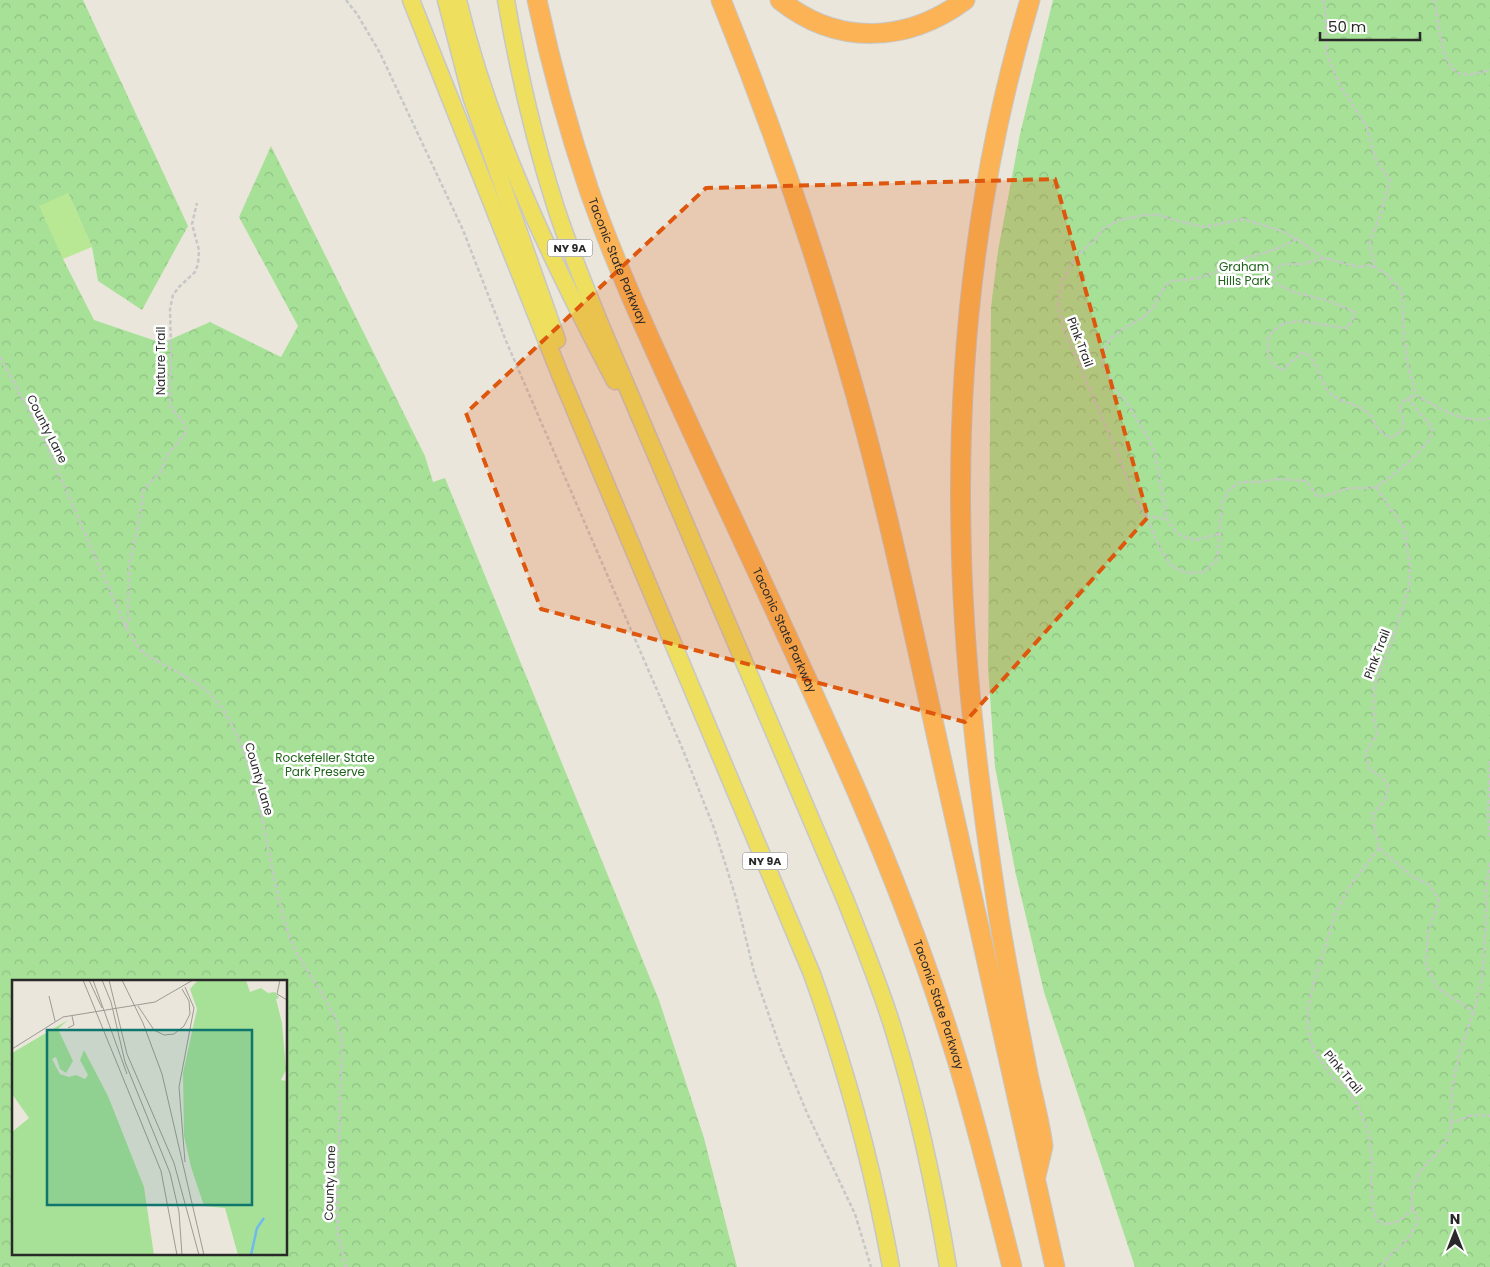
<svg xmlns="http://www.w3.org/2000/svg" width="1490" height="1267" font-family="Poppins,sans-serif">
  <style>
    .forest { fill: url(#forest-crowns); fill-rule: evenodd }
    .pitch { fill: #b9e894 }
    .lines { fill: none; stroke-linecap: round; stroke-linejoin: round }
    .primary-casing { stroke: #c7c7c7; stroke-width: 19 }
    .highway-casing { stroke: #c7c7c7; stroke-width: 21 }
    .path { stroke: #c7c7c7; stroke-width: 2.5; stroke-dasharray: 4 2.5; stroke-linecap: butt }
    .primary { stroke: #eedf5e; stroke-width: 16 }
    .highway { stroke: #fbb356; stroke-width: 19 }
    .marked { fill: #de570d; fill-opacity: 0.2; stroke: #de570d; stroke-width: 4; stroke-dasharray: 10 6; stroke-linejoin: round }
    .labels { text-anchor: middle; stroke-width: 5; stroke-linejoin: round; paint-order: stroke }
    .shield { fill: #fff; stroke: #696969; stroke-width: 1 }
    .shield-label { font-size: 11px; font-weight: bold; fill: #292929 }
    .street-label { font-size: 12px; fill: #292929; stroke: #fff }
    .park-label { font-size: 12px; fill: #20641b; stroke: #fff }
    .inset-river { fill: none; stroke: #6fbaec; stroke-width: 2.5 }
    .inset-road { fill: none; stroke: #9d9a94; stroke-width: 1 }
    .view { fill: #0f766e; fill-opacity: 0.15; stroke: #0f766e; stroke-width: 2.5 }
    .inset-edge { fill: none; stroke: #292929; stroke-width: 2.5 }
  </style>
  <defs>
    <pattern id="forest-crowns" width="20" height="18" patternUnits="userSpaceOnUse" patternTransform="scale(1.25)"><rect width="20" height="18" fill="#a7e198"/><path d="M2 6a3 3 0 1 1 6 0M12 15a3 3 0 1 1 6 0" fill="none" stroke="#90c183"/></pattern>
  </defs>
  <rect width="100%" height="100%" fill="#ebe6db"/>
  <g class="forest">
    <path d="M0 0H83L188 226 142 310 98 281 92 247 68 193 63 259 94 320 162 343 210 322 281 357 298 326 239 217 271 146 425 456 433 482 445 478 659 1000 704 1138 737 1267H0ZM14 981H286V1253H14Z"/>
    <polygon points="1053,0 1490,0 1490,1267 1135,1267 1044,992 1016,875 995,767 988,667 991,308 998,251 1020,134"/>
  </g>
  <polygon class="pitch" points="68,193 92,247 63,259 39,206"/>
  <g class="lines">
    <defs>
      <g id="primary">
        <path d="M411 0 561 377 812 974C846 1069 873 1167 891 1267"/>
        <polyline points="446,0 471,96 557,340"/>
        <path d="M458 0C490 134 551 260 615 381"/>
        <path d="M506 0C518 70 534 140 556 208 569 248 585 287 601 326L845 899C863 945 882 990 896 1038 919 1113 935 1190 948 1267"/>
      </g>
      <g id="highway">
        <path id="s1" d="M537 0C551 65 568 128 589 190 618 272 655 350 691 429 747 550 805 672 858 794 896 882 930 971 958 1063 978 1130 995 1199 1012 1267"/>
        <path d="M721 0C769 118 811 238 846 361 884 490 911 621 940 752 978 924 1016 1096 1055 1267"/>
        <path d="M780 0C837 46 907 43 965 0"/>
        <path d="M1030 0C978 173 957 355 961 535 963 661 979 787 998 912 1007 967 1018 1023 1029 1078 1034 1101 1040 1123 1043 1146L1036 1176"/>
      </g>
    </defs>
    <use href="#primary" class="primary-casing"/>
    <use href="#highway" class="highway-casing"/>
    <g class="path">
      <polyline points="346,0 357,14 380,53 463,230 506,341 683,750 714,828 736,898 754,972 781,1050 807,1113 855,1214 871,1267"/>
      <path d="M1323 0 1325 9 1327 53 1338 82 1367 127 1375 158 1390 180 1381 213 1369 244 1375 267 1387 275 1402 291 1404 337 1408 366 1416 395C1438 407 1464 425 1490 418"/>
      <path d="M1434 0C1439 17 1440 66 1459 73 1468 77 1481 72 1490 70"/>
      <path d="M1324 258 1303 264H1285L1280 266 1272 274 1275 283 1294 292 1329 301 1355 312 1352 322 1346 328 1298 321 1282 324 1269 335C1267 352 1265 361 1282 370 1291 364 1295 356 1305 352 1318 361 1319 380 1329 392 1340 403 1355 403 1367 412 1373 417 1373 422 1377 428 1380 432 1386 435 1390 438L1401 432C1404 421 1405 417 1398 408L1407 398"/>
      <path d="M1375 267 1369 265 1359 267 1324 258 1297 239 1282 231 1243 219 1205 227 1174 220 1159 215H1145L1120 220 1104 228 1095 240 1079 254 1068 269 1061 286 1058 305 1063 327 1116 450 1135 499 1146 516 1161 551 1172 566 1187 573 1203 572 1216 561 1219 546 1222 502 1230 489 1241 482H1259L1278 479 1307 481 1317 496C1332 497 1334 491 1347 489 1356 487 1365 489 1374 487 1384 485 1426 448 1430 438 1432 435 1432 430 1432 427L1407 398 1416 395"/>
      <path d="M0 357 41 433 126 627C131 635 135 643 141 650 148 657 158 661 166 666 191 679 210 688 225 713 264 776 265 864 289 935 302 971 334 1001 342 1039L337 1216 338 1234 346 1267"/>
      <path d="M1376 487 1404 528 1410 566 1409 587 1392 641 1374 687 1373 711 1377 734 1365 754 1370 770 1379 774 1388 786 1385 800 1372 815 1379 848 1412 876 1430 885 1439 901 1428 932 1426 964 1437 988 1470 1009 1473 1015C1464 1038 1456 1062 1453 1086 1450 1103 1454 1123 1447 1139 1442 1152 1425 1163 1418 1175 1413 1184 1409 1198 1413 1209 1415 1214 1419 1216 1417 1222 1411 1242 1391 1250 1381 1267"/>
      <polyline points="1146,516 1167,519"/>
      <polyline points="1219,534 1196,540 1184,537 1175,531 1167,519 1155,453 1150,441 1126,401 1116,391 1103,364 1104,351 1109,340 1121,330 1144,317 1153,308 1165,286 1172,281 1199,278 1216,272 1240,260 1279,248 1297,239"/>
      <polyline points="126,627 129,620 128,611 129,567 139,521 144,489 162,470 164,461 167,455 185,434 185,424 170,406 171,350 170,309 173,295 179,287 195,272 198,264 199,250 192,224 197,203"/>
      <polyline points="1490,761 1488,815 1490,838"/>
      <path d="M1379 848 1348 889 1335 915 1315 978 1308 1008V1024L1310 1040 1316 1054 1333 1077 1346 1087 1358 1106 1369 1134 1372 1162 1371 1181 1373 1213 1380 1223C1395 1226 1403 1219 1413 1208"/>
      <polyline points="1473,1015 1482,979 1486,922 1486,889 1490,862"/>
      <polyline points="1450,1123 1473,1115 1490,1116"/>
    </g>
    <use href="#primary" class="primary"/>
    <use href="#highway" class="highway"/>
  </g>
  <path class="marked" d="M1055 179 1148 517 965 722 541 609 466 413 706 188Z"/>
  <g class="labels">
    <g class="shield">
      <rect x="547.5" y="239.5" width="45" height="17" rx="4"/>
      <rect x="742.5" y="852.5" width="45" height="17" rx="4"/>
    </g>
    <g class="shield-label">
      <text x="570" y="252">NY 9A</text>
      <text x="765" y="865">NY 9A</text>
    </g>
    <g class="street-label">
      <text dy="4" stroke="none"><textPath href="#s1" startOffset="274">Taconic State Parkway</textPath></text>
      <text transform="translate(1080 342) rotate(69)" y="4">Pink Trail</text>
      <text transform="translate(161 361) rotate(-90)" y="4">Nature Trail</text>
      <text transform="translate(47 429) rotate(63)" y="4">County Lane</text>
      <text dy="4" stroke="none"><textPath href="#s1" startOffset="679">Taconic State Parkway</textPath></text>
      <text transform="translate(1377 654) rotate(-69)" y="4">Pink Trail</text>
      <text transform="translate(259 779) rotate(74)" y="4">County Lane</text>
      <text dy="4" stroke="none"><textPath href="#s1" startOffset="1084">Taconic State Parkway</textPath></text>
      <text transform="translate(1343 1072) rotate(50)" y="4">Pink Trail</text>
      <text transform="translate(330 1183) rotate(-88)" y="4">County Lane</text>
    </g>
    <g class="park-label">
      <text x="1244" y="271">Graham<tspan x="1244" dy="14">Hills Park</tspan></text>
      <text x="325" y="762">Rockefeller State<tspan x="325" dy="14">Park Preserve</tspan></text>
    </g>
  </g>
  <g transform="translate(12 980)">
    <rect width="275" height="275" fill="#ebe6db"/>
    <path d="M186 0H234L238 12 249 8 256 13 263 12 267 18 264 19 270 43 274 90 269 100 275 101V275H226L213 228 192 226 179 187 172 156 171 93 185 29 178 9ZM56 40 46 49 61 81 54 93 48 89 44 77 40 79 48 94 57 97 64 95 73 99 76 95 68 80 72 70 96 116 132 207 142 275H0V152L17 138 0 114V73Z" fill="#a7e198"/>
    <path class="inset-river" d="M239 275 245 248 252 238"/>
    <path class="inset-road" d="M71 0 149 191 165 275M77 0 90 28M81 0 115 94M90 0 99 22 113 82 158 193 167 232 170 275M97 0 115 74 162 183 187 275M110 0 131 43 150 94 192 275M268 0 265 14 275 20M173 7 182 28 167 107 173 182M37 16 43 41M126 26 142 50 152 55 162 54 172 46 178 34 177 21 170 9M56 48 62 45 60 36M0 69 51 37 143 22 181 0"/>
    <path class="view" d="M35 50H240V225H35Z"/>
    <rect width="275" height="275" class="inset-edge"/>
  </g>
  <g transform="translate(1455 1232)" stroke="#ffffff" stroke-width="4" paint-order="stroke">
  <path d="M0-4L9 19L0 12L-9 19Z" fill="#292929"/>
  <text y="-8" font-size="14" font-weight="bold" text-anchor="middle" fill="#292929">N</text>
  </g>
  <path d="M1320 32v8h100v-8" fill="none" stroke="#292929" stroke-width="2.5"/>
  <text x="1328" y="32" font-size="15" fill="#292929" stroke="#ffffff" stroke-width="4" paint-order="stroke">50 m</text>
</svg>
